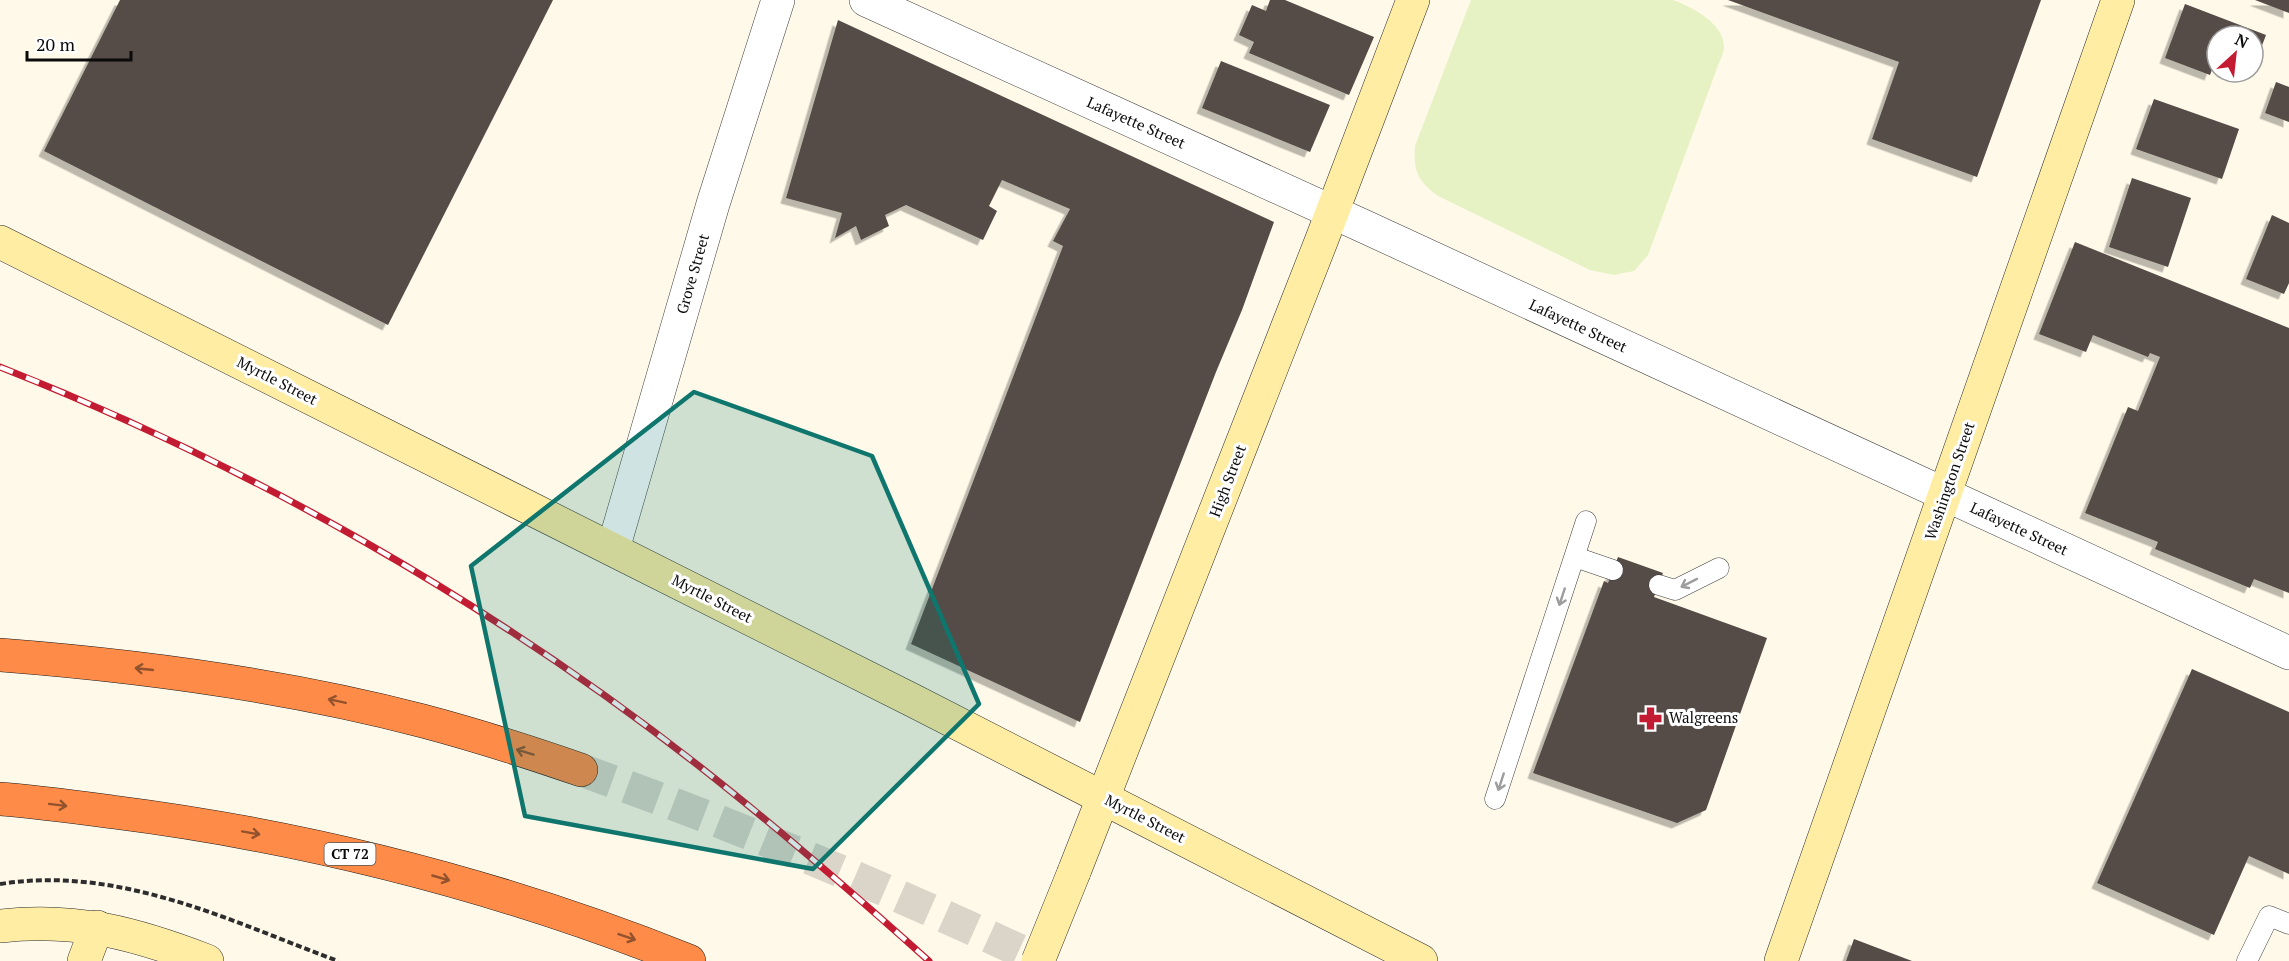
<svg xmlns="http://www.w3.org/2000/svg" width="2289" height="961" font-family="'PT Serif',serif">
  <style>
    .pitch { fill: #e6f2c3 }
    .building { fill: #544b47; filter: url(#shadow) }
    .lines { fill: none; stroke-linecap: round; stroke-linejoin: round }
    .highway-tunnel { stroke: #dad5c8; stroke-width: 33; stroke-dasharray: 33 16; stroke-linecap: butt }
    .lane-casing { stroke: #3e3e3e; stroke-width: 21 }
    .street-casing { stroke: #3e3e3e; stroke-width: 34 }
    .secondary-casing { stroke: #2d2d2d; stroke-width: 34 }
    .highway-casing { stroke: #1c1c1c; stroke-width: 34 }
    .path { stroke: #2d2d2d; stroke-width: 4; stroke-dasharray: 6 3; stroke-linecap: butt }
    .lane { stroke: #fff; stroke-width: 20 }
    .street { stroke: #fff; stroke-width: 33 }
    .secondary { stroke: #ffeda4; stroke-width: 33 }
    .highway { stroke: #fe8c48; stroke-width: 33 }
    .rail-casing { stroke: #c31b31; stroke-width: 7 }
    .rail { stroke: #fff; stroke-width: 4.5; stroke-dasharray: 14; stroke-linecap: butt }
    .secondary-bridge-casing { stroke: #2d2d2d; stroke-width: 34; stroke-linecap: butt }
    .secondary-bridge { stroke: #ffeda4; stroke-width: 33 }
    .oneway { stroke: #9d9d9d }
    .oneway2 { stroke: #91522d }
    .marked { fill: #0f766e; fill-opacity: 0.2; stroke: #0f766e; stroke-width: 4.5; stroke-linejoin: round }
    .labels { text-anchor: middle; stroke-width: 6; stroke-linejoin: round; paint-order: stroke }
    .shield { fill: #fff; stroke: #545454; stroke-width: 1.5 }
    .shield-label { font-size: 14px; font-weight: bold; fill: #0b0b0b }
    .street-label { font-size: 15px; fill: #0b0b0b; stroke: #fff }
    .poi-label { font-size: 15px; fill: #0b0b0b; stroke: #fff; text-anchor: start }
  </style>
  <defs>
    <filter id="shadow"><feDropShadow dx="-5.5" dy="5.5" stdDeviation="0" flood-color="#0004"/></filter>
  </defs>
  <rect width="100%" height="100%" fill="#fff9e9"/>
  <path class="pitch" d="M1471 0H1673C1692 7 1724 23 1724 47 1724 54 1718 64 1716 71L1648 255 1634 271 1614 275 1590 270 1438 196C1418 181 1413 171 1415 146Z"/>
  <g class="building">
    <polygon points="120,0 553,0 388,325 44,151"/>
    <polygon points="1270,0 1285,0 1374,37 1349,95 1249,53 1254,42 1239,35 1252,5 1266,11"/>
    <polygon points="1728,0 2041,0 1977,177 1872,139 1899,62"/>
    <polygon points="2255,0 2289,0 2289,13"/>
    <polygon points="2185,4 2266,35 2253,69 2253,36 2217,36 2217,63 2215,62 2210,75 2165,58"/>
    <polygon points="838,20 1274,222 1242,310 1216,372 1080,722 911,644 1063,246 1053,241 1070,209 1002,180 989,206 997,211 983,240 906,205 885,215 889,226 861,240 856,226 835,238 842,213 786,198"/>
    <polygon points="1221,61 1330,105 1310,152 1202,108"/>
    <polygon points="2276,82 2289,87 2289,122 2265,113"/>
    <polygon points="2154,99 2239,129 2222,179 2136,149"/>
    <polygon points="2132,178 2191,198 2168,267 2109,247"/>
    <polygon points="2272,215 2289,223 2289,283 2284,294 2246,279"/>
    <polygon points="2075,242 2289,328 2289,593 2254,579 2250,588 2155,549 2158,542 2085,513 2128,407 2138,411 2160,357 2150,353 2148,357 2093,335 2086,352 2039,334"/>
    <polygon points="1618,557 1663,573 1654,597 1767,638 1706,810 1677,823 1533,773 1604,581 1608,583"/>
    <polygon points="2192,669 2289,712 2289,874 2249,856 2214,935 2097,883"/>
    <polygon points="1854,939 1912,961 1846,961"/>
  </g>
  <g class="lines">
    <path class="highway-tunnel" d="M581 770C739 826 890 890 1042 961"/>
    <defs>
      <g id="lane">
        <polyline points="1575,557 1613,570"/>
        <polyline points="1659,585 1675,590 1719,568"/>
        <polyline points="1495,799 1586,521"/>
        <polyline points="2247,961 2269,916 2289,924"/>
      </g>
      <g id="street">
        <polyline points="866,0 1361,225 2289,653"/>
        <polyline points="613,549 713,204 778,0"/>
      </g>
      <g id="secondary">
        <polyline points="0,242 914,701 1421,961"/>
        <polyline points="1074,872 1322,239 1413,0"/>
        <path d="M0 926C76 917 137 934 207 961"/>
        <polyline points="84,961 97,927"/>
        <polyline points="1781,961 2118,0"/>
      </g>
      <g id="highway">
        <path d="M0 655C143 666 285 685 423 721 476 735 529 752 581 770"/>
        <path d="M0 799C38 802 75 807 113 812 310 837 504 887 689 961"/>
      </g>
    </defs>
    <use href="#lane" class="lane-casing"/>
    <use href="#street" class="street-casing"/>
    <use href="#secondary" class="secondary-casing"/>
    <use href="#highway" class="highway-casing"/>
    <path class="path" d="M0 884C119 865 230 921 338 961"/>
    <use href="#lane" class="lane"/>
    <use href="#street" class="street"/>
    <use href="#secondary" class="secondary"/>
    <use href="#highway" class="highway"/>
    <defs>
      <path id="rail" d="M0 367C249 465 488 601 699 766 778 828 854 894 929 961"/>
    </defs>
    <use href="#rail" class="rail-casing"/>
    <use href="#rail" class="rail"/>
    <defs>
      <polyline id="secondary-bridge" points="1038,961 1074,872"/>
    </defs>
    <use href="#secondary-bridge" class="secondary-bridge-casing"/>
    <use href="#secondary-bridge" class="secondary-bridge"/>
  </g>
  <defs><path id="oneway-shaft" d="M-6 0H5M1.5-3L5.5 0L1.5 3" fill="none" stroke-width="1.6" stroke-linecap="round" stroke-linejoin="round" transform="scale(1.5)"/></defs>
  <g class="oneway">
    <use href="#oneway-shaft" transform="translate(1689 583) rotate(153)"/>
    <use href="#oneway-shaft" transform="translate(1562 597) rotate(108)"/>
    <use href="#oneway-shaft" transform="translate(1501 782) rotate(108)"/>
  </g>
  <g class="oneway2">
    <use href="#oneway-shaft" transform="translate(144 669) rotate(-174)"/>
    <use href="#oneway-shaft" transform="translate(337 701) rotate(-168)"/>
    <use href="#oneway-shaft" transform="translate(525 752) rotate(-163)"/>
    <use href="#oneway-shaft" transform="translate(58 805) rotate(7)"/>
    <use href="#oneway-shaft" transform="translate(251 833) rotate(10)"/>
    <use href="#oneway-shaft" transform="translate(441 878) rotate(16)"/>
    <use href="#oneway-shaft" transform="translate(627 937) rotate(19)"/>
  </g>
  <path class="marked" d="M694 392 872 456 979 704 813 869 525 816 471 566Z"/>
  <defs>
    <symbol id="pharmacy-bare" viewBox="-9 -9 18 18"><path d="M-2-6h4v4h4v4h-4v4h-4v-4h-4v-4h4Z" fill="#c31b31" stroke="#fff" stroke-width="2.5" paint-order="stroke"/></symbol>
  </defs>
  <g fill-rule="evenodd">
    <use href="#pharmacy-bare" x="1634" y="702" width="33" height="33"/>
  </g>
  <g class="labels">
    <rect class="shield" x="324.5" y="843" width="51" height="22" rx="4.5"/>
    <g class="shield-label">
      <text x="350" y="859">CT 72</text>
    </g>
    <g class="street-label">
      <text transform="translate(1136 123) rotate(24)" y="5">Lafayette Street</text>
      <text transform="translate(693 274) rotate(-74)" y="5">Grove Street</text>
      <text transform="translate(1578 326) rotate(25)" y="5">Lafayette Street</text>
      <text transform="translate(277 381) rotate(27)" y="5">Myrtle Street</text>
      <text transform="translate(1228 481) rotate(-69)" y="5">High Street</text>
      <text transform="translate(1950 481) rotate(-71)" y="5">Washington Street</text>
      <text transform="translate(2019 529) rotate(25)" y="5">Lafayette Street</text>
      <text transform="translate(712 599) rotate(27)" y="5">Myrtle Street</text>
      <text transform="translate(1145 819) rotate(27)" y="5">Myrtle Street</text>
    </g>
    <g class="poi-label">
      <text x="1669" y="723">Walgreens</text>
    </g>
  </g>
  <g transform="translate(2235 54) rotate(27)"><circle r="28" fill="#ffffff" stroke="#9d9d9d" stroke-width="1.5"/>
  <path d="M0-4.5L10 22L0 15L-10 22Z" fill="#c31b31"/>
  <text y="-9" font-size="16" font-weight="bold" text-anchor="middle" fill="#0b0b0b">N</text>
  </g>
  <path d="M27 51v9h104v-9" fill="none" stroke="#0b0b0b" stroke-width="3"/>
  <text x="36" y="51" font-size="18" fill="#0b0b0b" stroke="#ffffff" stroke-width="4.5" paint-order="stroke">20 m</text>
</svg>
